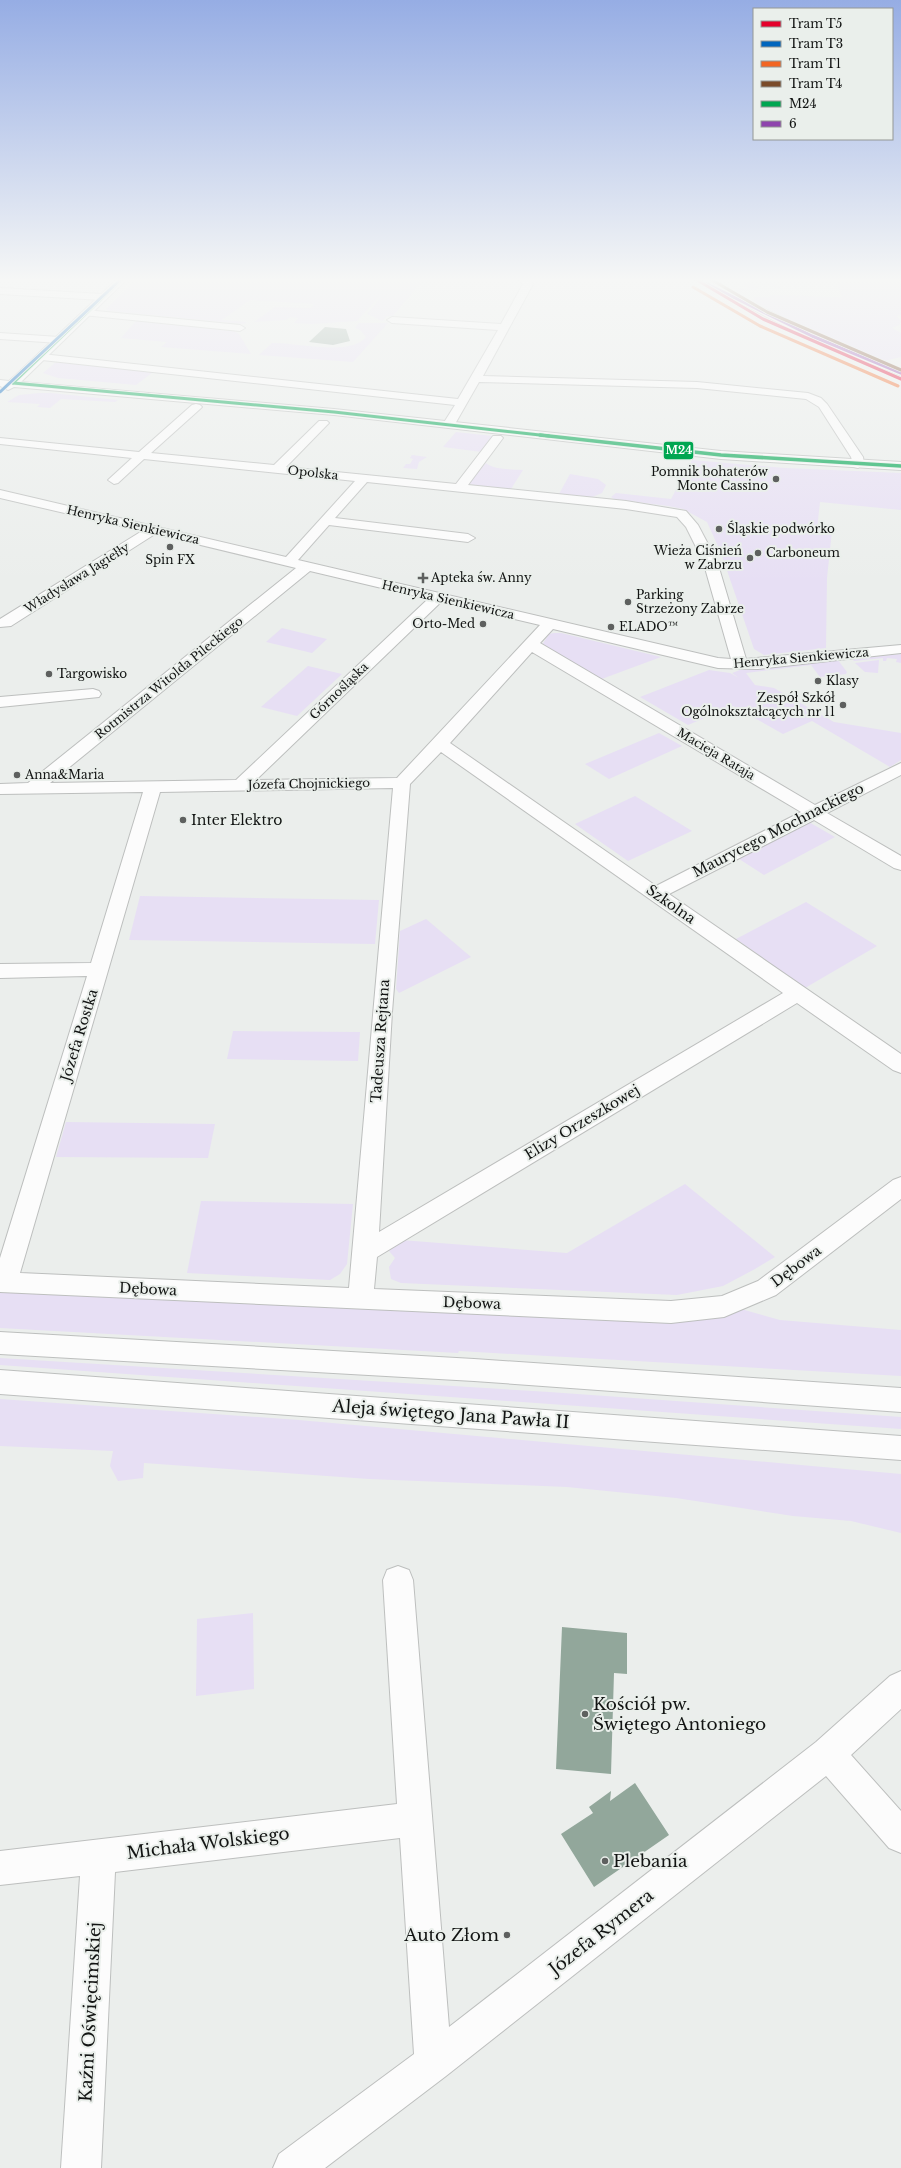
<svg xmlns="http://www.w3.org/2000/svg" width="901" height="2168" font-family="'Libre Baskerville',serif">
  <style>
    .green { fill: #e7dff4 }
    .building { fill: #92a79b }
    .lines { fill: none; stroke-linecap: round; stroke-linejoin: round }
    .street-casing { stroke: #bdbfbe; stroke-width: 2 }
    .secondary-casing { stroke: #bdbfbe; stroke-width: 2 }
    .primary-casing { stroke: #bdbfbe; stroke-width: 2 }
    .street { fill: #fcfcfc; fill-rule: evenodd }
    .secondary { fill: #fcfcfc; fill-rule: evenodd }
    .primary { fill: #fcfcfc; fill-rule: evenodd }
    .bus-1-far1-casing { stroke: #eaefeb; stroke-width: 4.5 }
    .bus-1-casing { stroke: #eaefeb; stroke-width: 5.5 }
    .bus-2-casing { stroke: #eaefeb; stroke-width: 4.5 }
    .bus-1-far1 { stroke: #00a651; stroke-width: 3 }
    .bus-1 { stroke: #00a651; stroke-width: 3.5 }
    .bus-2 { stroke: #8e44ad; stroke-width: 3 }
    .tram-1-casing { stroke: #eaefeb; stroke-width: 4.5 }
    .tram-2-casing { stroke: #eaefeb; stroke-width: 4.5 }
    .tram-3-casing { stroke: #eaefeb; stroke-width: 4.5 }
    .tram-4-casing { stroke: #eaefeb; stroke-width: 4.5 }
    .tram-1 { stroke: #e4002b; stroke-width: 3 }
    .tram-2 { stroke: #0065bd; stroke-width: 3 }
    .tram-3 { stroke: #f26522; stroke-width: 3 }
    .tram-4 { stroke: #7a4b2a; stroke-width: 3 }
    .poi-dot { fill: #5e605f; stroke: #eaefeb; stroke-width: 1.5 }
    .labels { text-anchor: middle; stroke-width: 4; stroke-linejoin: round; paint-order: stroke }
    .far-poi-label { font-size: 12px; fill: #121413; stroke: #eaefeb; text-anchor: start }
    .far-street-label { font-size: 12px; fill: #121413; stroke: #eaefeb }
    .poi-label { font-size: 14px; fill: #121413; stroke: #eaefeb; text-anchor: start }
    .street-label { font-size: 14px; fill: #121413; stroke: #eaefeb }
    .near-street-label { font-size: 17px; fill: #121413; stroke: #eaefeb }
    .near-poi-label { font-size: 17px; fill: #121413; stroke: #eaefeb; text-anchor: start }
    .line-badge { stroke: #eaefeb; stroke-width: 1.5 }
    .badge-label { font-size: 11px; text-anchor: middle; font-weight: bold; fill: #fff }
  </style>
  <rect width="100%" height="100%" fill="#ebeeec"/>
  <g class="green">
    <polygon points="136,280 423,280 393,316 387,316 382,321 367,314 380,298 378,298 357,321 312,324 294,323 298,318 290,317 286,320 254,322 275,307 311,308 314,304 250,300 222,320 247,322 243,324 109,311 106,309"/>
    <polygon points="861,280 901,280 901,315 897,316 901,322 899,325 892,328 901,333 901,357 884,361 785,318 753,301 755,297 770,297 770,295 842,297 836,282 861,283"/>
    <path d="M737 281 824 282H821L825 283 793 282 798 287 795 289 792 288 796 287 788 282H771L780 288H785L772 289 776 288C767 282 761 280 750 283L760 289 739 290 743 293 735 290 748 288Z"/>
    <polygon points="136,321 234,331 239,334 251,354 161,347 167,342 121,338"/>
    <path d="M359 323H388L353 362 259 355 272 343C294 342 351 357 366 337L360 330 355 328Z"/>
    <polygon points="55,363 67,363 153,372 136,385 58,378 43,373"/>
    <polygon points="40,393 51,393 118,400 115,402 61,399 50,408 37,407 40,404 7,402 19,395"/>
    <polygon points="456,432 493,436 482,452 443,447"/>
    <polygon points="412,455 427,457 419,462 417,469 403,468 406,464 410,464 413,459 410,458"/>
    <polygon points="692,460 785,468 901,473 901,510 820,502 817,529 832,531 827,578 826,648 764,655 754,649 721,553 707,522 683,509 668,506 614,499 611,497 616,493 671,499"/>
    <path d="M486 463C493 470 513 469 523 470L511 489 467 484Z"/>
    <polygon points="570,474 598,479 606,485 602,493 592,497 559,494"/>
    <polygon points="282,628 327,639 312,653 266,642"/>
    <polygon points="554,633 561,633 661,657 599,680 542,645 549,634"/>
    <polygon points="901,654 901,663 896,662 897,659 887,658 886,661 883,661 883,658 854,661 852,659"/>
    <polygon points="838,660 847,672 846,674 820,677 811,665 746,673 755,685 774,688 834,722 901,733 901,760 890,767 812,721 783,734 733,706 688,725 640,697 709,670 730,673 739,678 732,673 740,670"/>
    <polygon points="879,660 878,673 865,672 855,663"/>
    <polygon points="308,666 342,674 297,716 261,707"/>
    <polygon points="659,733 682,746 609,779 585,764"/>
    <polygon points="635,796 692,831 628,861 575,824"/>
    <polygon points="807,821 835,837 764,875 736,857"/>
    <polygon points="140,896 379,900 375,944 129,940"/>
    <polygon points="806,902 877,946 805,988 736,939"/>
    <polygon points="426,919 471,957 399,993 396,989 400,931"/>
    <polygon points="233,1031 360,1032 358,1061 227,1059"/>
    <polygon points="66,1122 215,1124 208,1158 56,1157"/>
    <polygon points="685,1184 775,1257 755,1269 723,1286 677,1295 401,1283 391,1279 389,1267 395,1258 389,1251 401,1240 567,1253"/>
    <polygon points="201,1201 353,1204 347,1264 340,1274 330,1280 187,1273"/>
    <polygon points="0,1288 741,1309 780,1320 901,1330 901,1376 459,1351 458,1353 0,1328"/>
    <polygon points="0,1358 549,1392 901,1417 901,1429 0,1365"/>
    <polygon points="0,1399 299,1420 901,1474 901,1533 851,1521 793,1516 676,1498 567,1487 369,1479 144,1463 143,1478 118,1481 110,1466 113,1451 0,1446"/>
    <polygon points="253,1613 254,1689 196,1696 197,1619"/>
  </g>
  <g class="building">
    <polygon points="325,327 346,329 350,341 333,345 309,342"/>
    <polygon points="562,1627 627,1633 627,1674 614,1673 611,1774 556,1769"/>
    <polygon points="635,1783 669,1835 594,1887 561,1834 593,1813 589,1807 611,1791 610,1801"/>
  </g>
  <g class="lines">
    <defs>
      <g id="street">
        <polygon points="519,280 529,280 533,284 483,376 697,382 808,393 821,398 827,404 863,457 864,464 858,468 854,467 851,457 819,407 806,399 697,388 479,382 455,424 449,427 443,424 455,405 42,360 37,357 42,354 458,399 498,330 392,323 387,320 392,317 501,324 523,284"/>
        <polygon points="0,288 102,294 107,297 102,300 0,294"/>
        <polygon points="86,310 240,325 245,328 240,331 83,315 81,313"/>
        <polygon points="0,333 59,337 64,340 59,343 0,339"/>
        <path d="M196 404 200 405 202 407 200 409 151 453 274 465 319 421H327L329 423 327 425 286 467 456 484 493 436H501L503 438 468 485 626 501 686 511 698 525 717 561 746 659 901 645V653L758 669 718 668 553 629 540 643 815 805 901 763V775L827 813 901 856V870L894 868 814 820 669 894 901 1054V1073L893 1070 797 1003 377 1257 374 1289 671 1301 722 1296 758 1281 893 1180 901 1177V1199L776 1295 724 1317 671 1323 0 1292V1258L87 976 0 978V964L91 963 143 792 0 794V784L28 783 296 568 155 534 11 626 0 627V619L142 531 0 498V490L286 557 355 481 144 459 118 483 114 484 108 480 132 458 0 444V438L139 452 192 405ZM367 482 626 509 677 517 686 527 703 561 731 659 718 658 298 560 329 525 468 542 475 538 468 534 335 518ZM310 571 428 599 236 780 50 783ZM441 602 540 625 397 778 256 780ZM532 652 801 812 656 886 450 743ZM441 752 783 993 379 1232 392 1012 410 784ZM393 788 349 1288 20 1273 160 792Z"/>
        <polygon points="93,689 99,691 101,694 99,697 0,707 0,697"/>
        <polygon points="398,1566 409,1570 413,1580 449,2027 816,1742 890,1676 901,1671 901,1709 851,1755 901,1811 901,1853 889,1848 826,1776 446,2076 325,2168 273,2168 279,2154 414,2054 400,1838 115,1872 101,2168 61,2168 80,1876 0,1885 0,1851 397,1804 383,1580 387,1570"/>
      </g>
      <g id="secondary">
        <polygon points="116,280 126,280 21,382 334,409 721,451 901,462 901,470 721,459 334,415 14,387 8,390 0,386 0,380 9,381 19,372"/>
        <polygon points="695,280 705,280 816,334 901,369 901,376 808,338"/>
      </g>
      <g id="primary">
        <polygon points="0,1332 474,1359 901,1388 901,1412 474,1381 0,1354"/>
        <polygon points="0,1370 901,1436 901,1460 0,1394"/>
      </g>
    </defs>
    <use href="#street" class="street-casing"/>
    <use href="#secondary" class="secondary-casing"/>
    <use href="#primary" class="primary-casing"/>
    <use href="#street" class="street"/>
    <use href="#secondary" class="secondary"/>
    <use href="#primary" class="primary"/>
    <defs>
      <g id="bus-1-far1">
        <polyline points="13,383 334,412 549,436"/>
        <polyline points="13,383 121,280"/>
      </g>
      <polyline id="bus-1" points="540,435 721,455 901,466"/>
      <polyline id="bus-2" points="699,280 812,336 901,373"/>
    </defs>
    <use href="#bus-1-far1" class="bus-1-far1-casing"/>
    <use href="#bus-1" class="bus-1-casing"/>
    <use href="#bus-2" class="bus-2-casing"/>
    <use href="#bus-1-far1" class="bus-1-far1"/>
    <use href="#bus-1" class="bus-1"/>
    <use href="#bus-2" class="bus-2"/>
    <defs>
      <polyline id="tram-1" points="697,280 763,319 901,379"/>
      <polyline id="tram-2" points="0,392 120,280"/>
      <polyline id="tram-3" points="693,287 760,326 898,386"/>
      <polyline id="tram-4" points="712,280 767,312 901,370"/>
    </defs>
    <use href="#tram-1" class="tram-1-casing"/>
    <use href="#tram-2" class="tram-2-casing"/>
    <use href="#tram-3" class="tram-3-casing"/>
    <use href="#tram-4" class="tram-4-casing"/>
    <use href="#tram-1" class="tram-1"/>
    <use href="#tram-2" class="tram-2"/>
    <use href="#tram-3" class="tram-3"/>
    <use href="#tram-4" class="tram-4"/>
  </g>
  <linearGradient id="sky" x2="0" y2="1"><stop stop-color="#96ade4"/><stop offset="0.48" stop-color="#f6f7f6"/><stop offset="1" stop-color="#f6f7f6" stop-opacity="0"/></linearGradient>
  <rect width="901" height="583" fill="url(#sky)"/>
  <g class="poi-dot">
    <circle cx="776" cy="479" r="4"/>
    <circle cx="719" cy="529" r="4"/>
    <circle cx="170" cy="547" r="4"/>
    <circle cx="758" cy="553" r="4"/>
    <circle cx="750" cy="558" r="4"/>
    <path d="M421 572h4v4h4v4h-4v4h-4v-4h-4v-4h4z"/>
    <circle cx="628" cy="602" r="4"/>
    <circle cx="483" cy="624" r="4"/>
    <circle cx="611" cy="627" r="4"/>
    <circle cx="49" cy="674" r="4"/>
    <circle cx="818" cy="681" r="4"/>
    <circle cx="843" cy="705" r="4"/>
    <circle cx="17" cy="775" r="4"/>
    <circle cx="183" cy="820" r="4"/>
    <circle cx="585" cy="1714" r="4"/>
    <circle cx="605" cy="1861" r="4"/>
    <circle cx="507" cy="1935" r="4"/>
  </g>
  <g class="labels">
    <g class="far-poi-label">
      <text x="768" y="476" text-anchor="end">Pomnik bohaterów<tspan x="768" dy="14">Monte Cassino</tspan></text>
      <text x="727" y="533">Śląskie podwórko</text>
      <text x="742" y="555" text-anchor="end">Wieża Ciśnień<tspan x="742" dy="14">w Zabrzu</tspan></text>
      <text x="766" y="557">Carboneum</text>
      <text x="170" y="564" text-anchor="middle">Spin FX</text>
      <text x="431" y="582">Apteka św. Anny</text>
      <text x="636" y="599">Parking<tspan x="636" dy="14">Strzeżony Zabrze</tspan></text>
      <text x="475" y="628" text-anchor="end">Orto-Med</text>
      <text x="619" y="631">ELADO™</text>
      <text x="57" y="678">Targowisko</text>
      <text x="826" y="685">Klasy</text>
      <text x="835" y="702" text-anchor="end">Zespół Szkół<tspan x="835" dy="14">Ogólnokształcących nr 11</tspan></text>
      <text x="25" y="779">Anna&amp;Maria</text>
    </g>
    <g class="far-street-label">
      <text transform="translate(313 473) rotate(6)" y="4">Opolska</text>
      <text transform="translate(133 525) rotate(13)" y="4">Henryka Sienkiewicza</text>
      <text transform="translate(77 578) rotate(-32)" y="4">Władysława Jagiełły</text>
      <text transform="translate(448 600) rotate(13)" y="4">Henryka Sienkiewicza</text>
      <text transform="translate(801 658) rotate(-5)" y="4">Henryka Sienkiewicza</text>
      <text transform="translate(169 678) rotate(-39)" y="4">Rotmistrza Witolda Pileckiego</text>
      <text transform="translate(339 691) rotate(-44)" y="4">Górnośląska</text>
      <text transform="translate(716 754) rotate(31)" y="4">Macieja Rataja</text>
      <text transform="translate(309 784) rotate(-1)" y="4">Józefa Chojnickiego</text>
    </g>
    <g class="poi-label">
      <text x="191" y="825">Inter Elektro</text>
    </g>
    <g class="street-label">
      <text transform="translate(778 830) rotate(-27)" y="5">Maurycego Mochnackiego</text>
      <text transform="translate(671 904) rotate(35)" y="5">Szkolna</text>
      <text transform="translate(79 1035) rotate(-73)" y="5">Józefa Rostka</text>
      <text transform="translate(380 1041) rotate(-86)" y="5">Tadeusza Rejtana</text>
      <text transform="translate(582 1122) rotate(-31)" y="5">Elizy Orzeszkowej</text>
      <text transform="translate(796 1266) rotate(-37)" y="5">Dębowa</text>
      <text transform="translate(148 1289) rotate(3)" y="5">Dębowa</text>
      <text transform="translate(472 1303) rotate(2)" y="5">Dębowa</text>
    </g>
    <g class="near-street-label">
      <text transform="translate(451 1414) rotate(4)" y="6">Aleja świętego Jana Pawła II</text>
      <text transform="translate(208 1843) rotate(-7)" y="6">Michała Wolskiego</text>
      <text transform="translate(601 1932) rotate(-38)" y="6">Józefa Rymera</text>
      <text transform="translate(90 2012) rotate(-87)" y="6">Kaźni Oświęcimskiej</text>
    </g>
    <g class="near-poi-label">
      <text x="593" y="1710">Kościół pw.<tspan x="593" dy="20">Świętego Antoniego</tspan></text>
      <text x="613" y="1867">Plebania</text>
      <text x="499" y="1941" text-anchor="end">Auto Złom</text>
    </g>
  </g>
  <rect class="line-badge" x="663" y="441" width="31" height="19" rx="4" fill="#00a651"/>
  <g class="badge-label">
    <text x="679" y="454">M24</text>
  </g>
  <rect x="753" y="8" width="140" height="132" fill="#eaefeb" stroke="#949795"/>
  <rect x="761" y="21" width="20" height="6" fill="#e4002b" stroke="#949795"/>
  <text x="789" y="28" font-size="12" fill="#121413">Tram T5</text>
  <rect x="761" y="41" width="20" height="6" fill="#0065bd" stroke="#949795"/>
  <text x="789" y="48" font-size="12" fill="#121413">Tram T3</text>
  <rect x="761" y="61" width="20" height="6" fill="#f26522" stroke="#949795"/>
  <text x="789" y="68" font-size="12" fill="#121413">Tram T1</text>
  <rect x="761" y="81" width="20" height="6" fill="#7a4b2a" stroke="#949795"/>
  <text x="789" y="88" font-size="12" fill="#121413">Tram T4</text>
  <rect x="761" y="101" width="20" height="6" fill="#00a651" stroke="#949795"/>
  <text x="789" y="108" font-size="12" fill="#121413">M24</text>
  <rect x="761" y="121" width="20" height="6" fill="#8e44ad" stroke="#949795"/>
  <text x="789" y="128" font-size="12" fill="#121413">6</text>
</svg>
